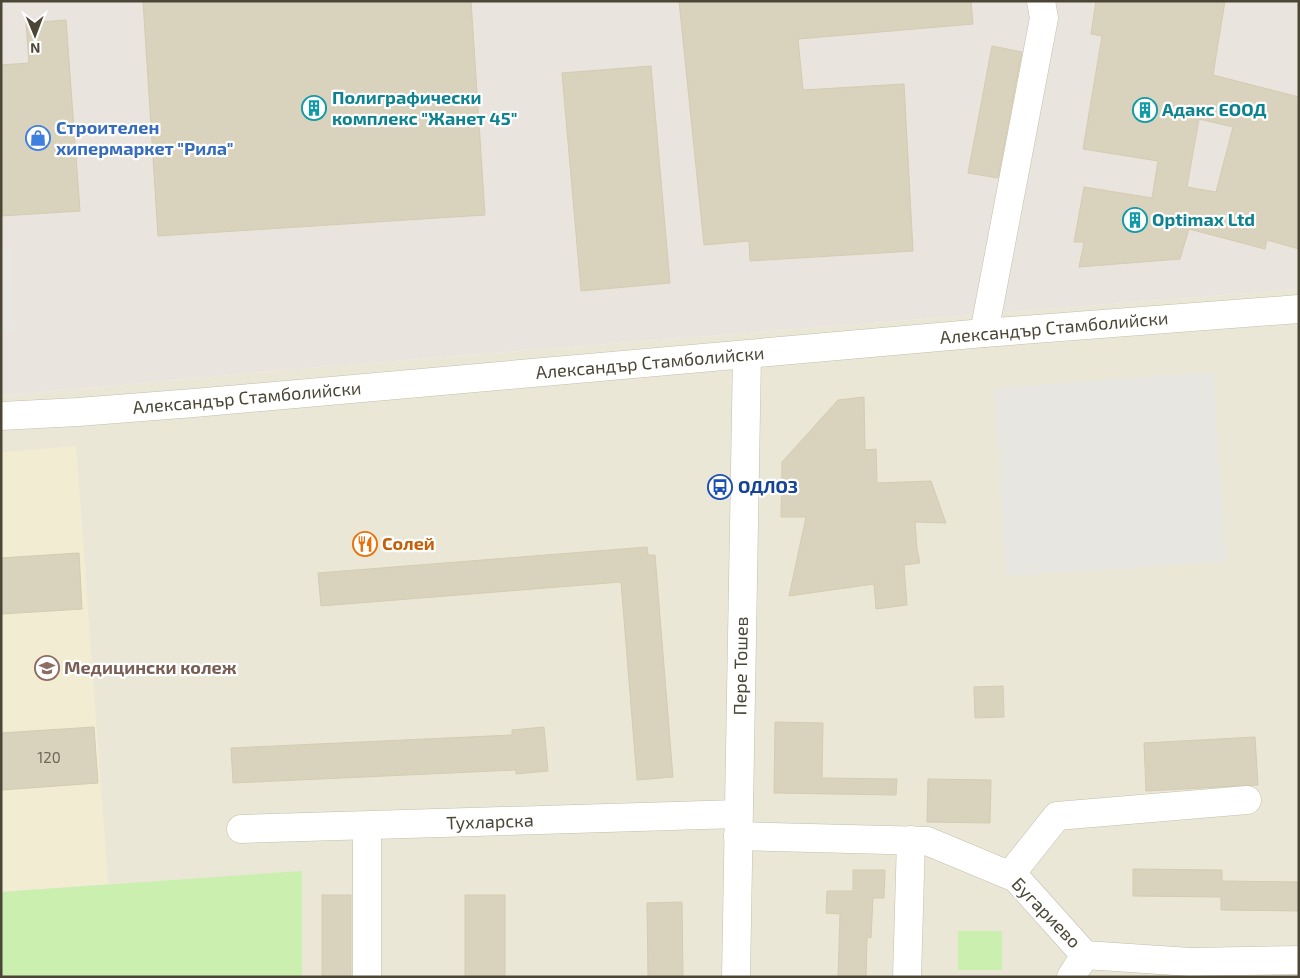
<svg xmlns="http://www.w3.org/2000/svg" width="1300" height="978" font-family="'Exo 2',sans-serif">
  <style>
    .residential { fill: #ebe7d7 }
    .industrial { fill: #e9e5de }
    .education { fill: #f1ecd2 }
    .green { fill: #caefae }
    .parking { fill: #e7e6e1 }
    .building { fill: #d9d2bd; stroke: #d5cbb0; fill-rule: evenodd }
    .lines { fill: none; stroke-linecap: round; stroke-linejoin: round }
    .minor-casing { stroke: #c3beab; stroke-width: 29 }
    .minor { stroke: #fff; stroke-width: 28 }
    .labels { text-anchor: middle; stroke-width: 4.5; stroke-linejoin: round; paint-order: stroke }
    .number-label { font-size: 15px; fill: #6e6958 }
    .culture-label { font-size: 18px; font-weight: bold; fill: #0d838f; stroke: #fff; text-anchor: start }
    .shop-label { font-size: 18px; font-weight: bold; fill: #366cbe; stroke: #fff; text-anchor: start }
    .street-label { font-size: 18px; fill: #4b4636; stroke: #fff }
    .transit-label { font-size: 18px; font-weight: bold; fill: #164399; stroke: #fff; text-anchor: start }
    .food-label { font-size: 18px; font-weight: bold; fill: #c56008; stroke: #fff; text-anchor: start }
    .education-label { font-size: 18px; font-weight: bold; fill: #785e54; stroke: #fff; text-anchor: start }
  </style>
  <rect width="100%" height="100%" fill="#f6f4e9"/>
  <polygon class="residential" points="1299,289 1299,977 1,977 1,396 320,367"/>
  <polygon class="industrial" points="1,1 1299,1 1299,289 320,367 1,396"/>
  <polygon class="education" points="76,446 108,884 1,892 1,452"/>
  <g class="green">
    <polygon points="302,871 302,977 1,977 1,892"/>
    <rect x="958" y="931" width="44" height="39"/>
  </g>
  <g class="parking">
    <polygon points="9,251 16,331 1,332 1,252"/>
    <polygon points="1213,372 1226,561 1007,576 994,388"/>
  </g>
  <g class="building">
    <polygon points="143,1 471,1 485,215 158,236"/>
    <polygon points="679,1 971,1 973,24 798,39 803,90 904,84 913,251 750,261 749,241 704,245"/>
    <path d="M1096 1H1225L1213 75 1299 97V249L1267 240 1265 249 1189 229 1180 259 1079 267 1084 242H1074L1084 187 1152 198 1158 161 1083 149 1102 36 1091 34ZM1199 119 1233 127 1216 192 1187 187Z"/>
    <polygon points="66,20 80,211 1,216 1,65 29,63 26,23"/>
    <polygon points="992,46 1022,52 998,178 968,173"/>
    <polygon points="651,66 670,283 581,291 562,73"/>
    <polygon points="864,397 865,450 876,449 877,483 931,481 946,523 915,522 917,549 920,563 904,565 907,605 876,609 874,584 789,596 806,517 781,517 782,462 838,400"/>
    <polygon points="647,547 648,555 655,555 673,777 637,780 621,582 321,606 318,573"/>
    <polygon points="79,553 82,609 1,614 1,558"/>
    <polygon points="1003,686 1004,717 975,718 974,687"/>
    <polygon points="775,722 823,723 822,778 897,779 896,795 774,793"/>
    <polygon points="94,727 98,783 1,790 1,733"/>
    <polygon points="544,727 548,771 516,774 516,770 233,783 231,748 512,735 512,730"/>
    <polygon points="1255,737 1258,785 1146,791 1144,743"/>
    <polygon points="928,779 991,780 990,823 927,822"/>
    <polygon points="1133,869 1222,870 1222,881 1299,882 1299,911 1221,910 1221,897 1133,896"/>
    <polygon points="853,870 885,870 884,898 873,898 871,938 867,937 866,977 838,977 840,914 826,913 827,891 853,891"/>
    <rect x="322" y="895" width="29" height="82"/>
    <rect x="465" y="895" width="40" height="82"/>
    <polygon points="682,902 683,977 648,977 647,903"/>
  </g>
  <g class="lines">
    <defs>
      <g id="minor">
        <polyline points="984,333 1044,18 1041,1"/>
        <polyline points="1,416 78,412 194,403 984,333 1299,309"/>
        <polyline points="241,829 738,814"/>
        <polyline points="738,836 927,841 1016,878 1085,955 1190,962 1299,960"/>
        <polyline points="1010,875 1057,816 1247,800"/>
        <polyline points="367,977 367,826"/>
        <polyline points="736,977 747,355"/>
        <polyline points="907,977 911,840"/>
        <polyline points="1071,977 1085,955"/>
      </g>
    </defs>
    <use href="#minor" class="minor-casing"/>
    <use href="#minor" class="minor"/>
  </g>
  <defs>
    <symbol id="building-ring" viewBox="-11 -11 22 22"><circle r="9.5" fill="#fff" stroke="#0f9aa8" stroke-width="1.5"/><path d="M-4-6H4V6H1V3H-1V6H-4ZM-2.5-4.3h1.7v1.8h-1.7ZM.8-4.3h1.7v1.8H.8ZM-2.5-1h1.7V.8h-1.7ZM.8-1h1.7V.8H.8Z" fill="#0f9aa8"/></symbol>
    <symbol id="shop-ring" viewBox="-11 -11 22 22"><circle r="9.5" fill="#fff" stroke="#3f7fe0" stroke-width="1.5"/><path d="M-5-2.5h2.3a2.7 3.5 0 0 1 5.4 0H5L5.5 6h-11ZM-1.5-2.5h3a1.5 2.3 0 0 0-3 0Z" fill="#3f7fe0"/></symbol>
    <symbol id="bus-ring" viewBox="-11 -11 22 22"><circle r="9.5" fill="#fff" stroke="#1a4fb4" stroke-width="1.5"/><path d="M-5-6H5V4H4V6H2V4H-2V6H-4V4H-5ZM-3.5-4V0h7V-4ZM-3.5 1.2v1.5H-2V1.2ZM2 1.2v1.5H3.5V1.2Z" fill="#1a4fb4"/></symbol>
    <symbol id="restaurant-ring" viewBox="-11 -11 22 22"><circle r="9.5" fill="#fff" stroke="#e8710a" stroke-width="1.5"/><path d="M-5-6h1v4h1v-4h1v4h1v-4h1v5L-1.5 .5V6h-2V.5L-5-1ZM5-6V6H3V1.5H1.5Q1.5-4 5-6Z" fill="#e8710a"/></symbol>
    <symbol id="university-ring" viewBox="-11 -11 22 22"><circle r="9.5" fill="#fff" stroke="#8d6e63" stroke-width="1.5"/><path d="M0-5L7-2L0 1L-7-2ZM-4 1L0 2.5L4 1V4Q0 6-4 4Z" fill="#8d6e63"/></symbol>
  </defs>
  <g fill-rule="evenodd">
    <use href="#building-ring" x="300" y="94" width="28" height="28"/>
    <use href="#building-ring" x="1131" y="96" width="28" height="28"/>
    <use href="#shop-ring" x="24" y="124" width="28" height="28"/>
    <use href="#building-ring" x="1121" y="206" width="28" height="28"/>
    <use href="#bus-ring" x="706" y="473" width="28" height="28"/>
    <use href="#restaurant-ring" x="351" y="530" width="28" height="28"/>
    <use href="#university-ring" x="33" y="654" width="28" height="28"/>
  </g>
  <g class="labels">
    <g class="number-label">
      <text x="49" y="763">120</text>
    </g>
    <g class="culture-label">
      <text x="332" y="104">Полиграфически<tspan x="332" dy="21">комплекс "Жанет 45"</tspan></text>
      <text x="1162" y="116">Адакс ЕООД</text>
      <text x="1152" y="226">Optimax Ltd</text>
    </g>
    <g class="shop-label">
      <text x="56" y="134">Строителен<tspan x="56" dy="21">хипермаркет "Рила"</tspan></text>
    </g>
    <g class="street-label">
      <text transform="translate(1054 328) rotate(-5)" y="6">Александър Стамболийски</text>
      <text transform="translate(650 363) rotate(-5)" y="6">Александър Стамболийски</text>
      <text transform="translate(247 398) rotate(-5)" y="6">Александър Стамболийски</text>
      <text transform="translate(741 666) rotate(-89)" y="6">Пере Тошев</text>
      <text transform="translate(490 822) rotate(-2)" y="6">Тухларска</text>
      <text transform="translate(1046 913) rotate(46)" y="6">Бугариево</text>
    </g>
    <g class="transit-label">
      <text x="738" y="493">ОДЛОЗ</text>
    </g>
    <g class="food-label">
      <text x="382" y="550">Солей</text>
    </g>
    <g class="education-label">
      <text x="64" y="674">Медицински колеж</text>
    </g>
  </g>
  <rect width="1300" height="978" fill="none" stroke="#4b4636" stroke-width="5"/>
  <g transform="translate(35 35) rotate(179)" stroke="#ffffff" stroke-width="4" paint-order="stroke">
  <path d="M0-4L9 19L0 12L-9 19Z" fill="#4b4636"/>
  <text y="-8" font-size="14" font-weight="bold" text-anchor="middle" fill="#4b4636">N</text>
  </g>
</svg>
